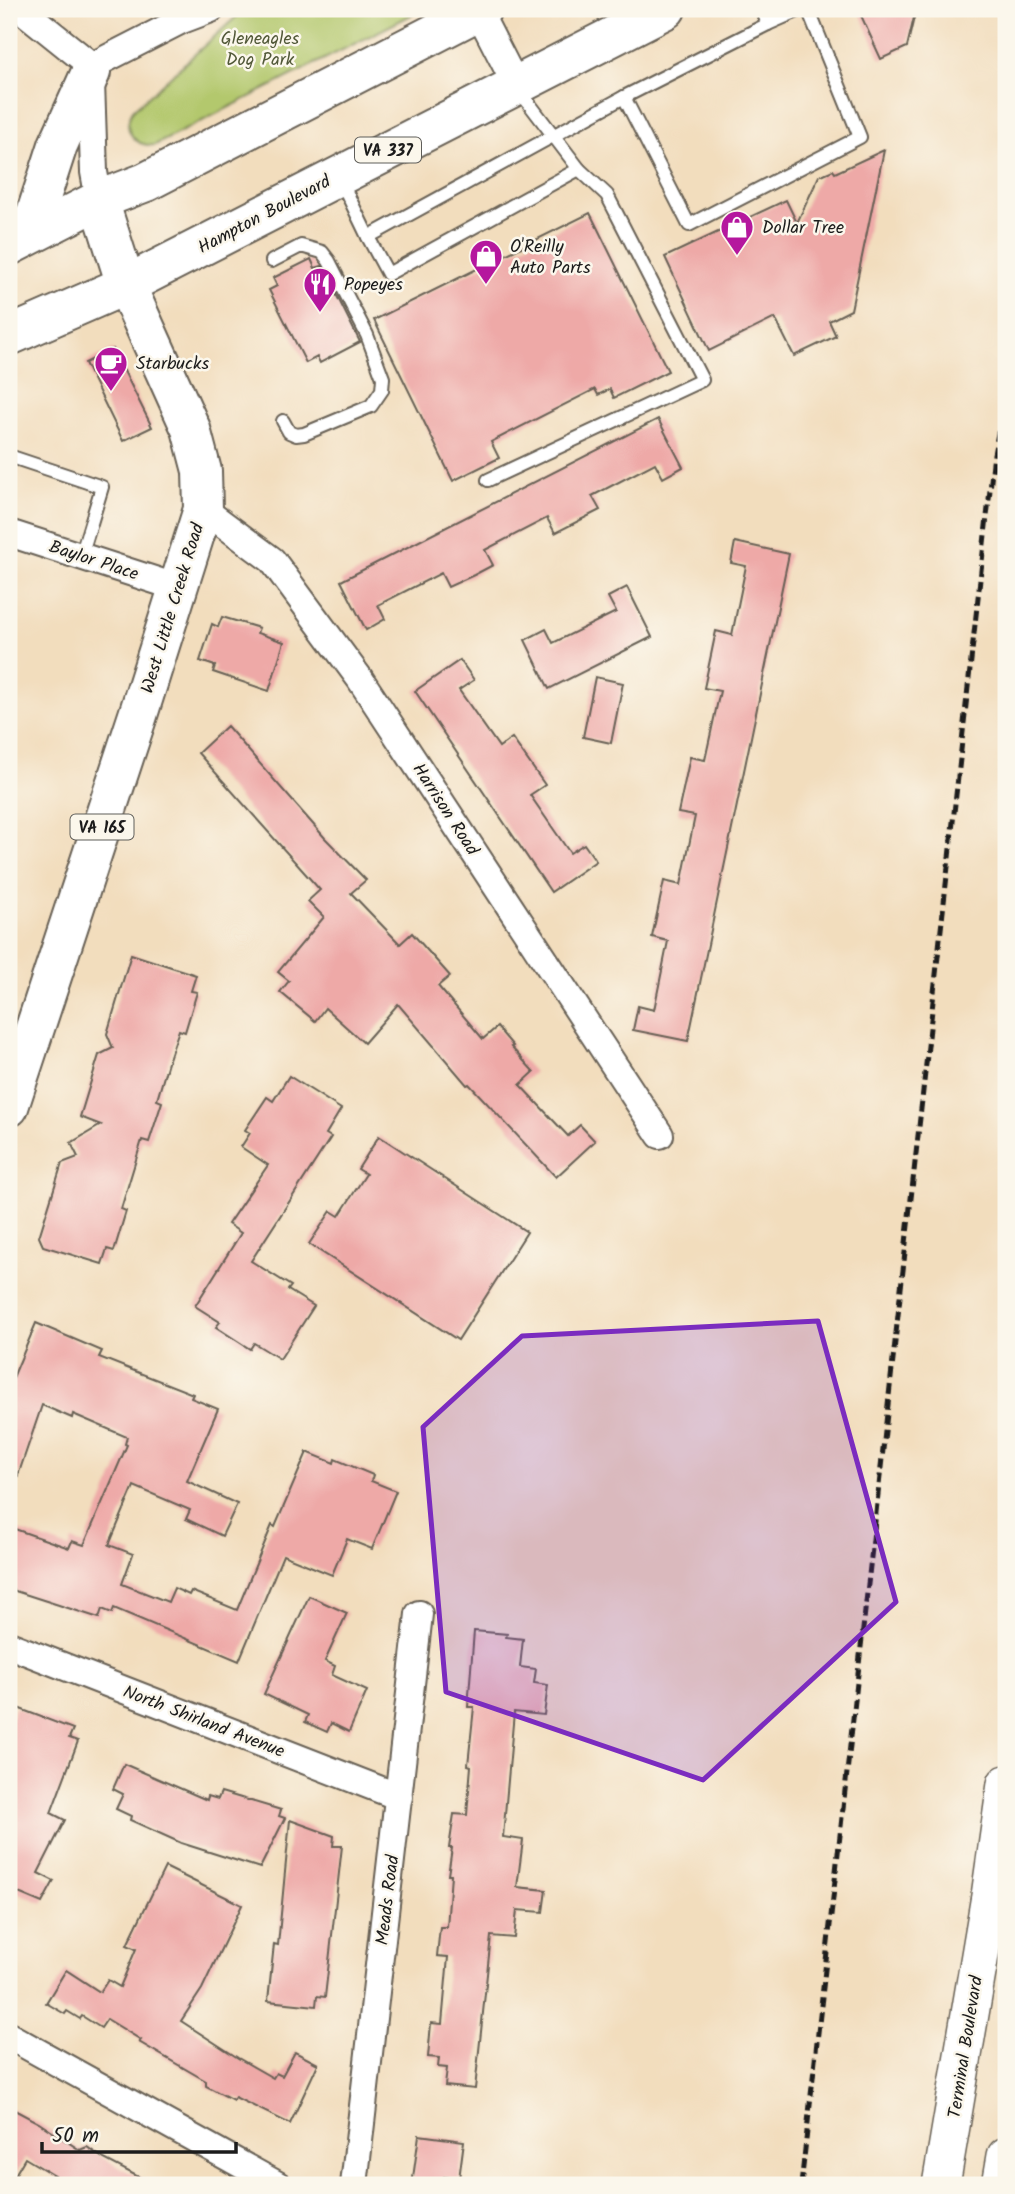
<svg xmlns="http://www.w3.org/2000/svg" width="1015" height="2194" font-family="Kalam,sans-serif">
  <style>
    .green { fill: #b3c86d; stroke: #687244; stroke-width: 2 }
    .building { fill: #eea9a7 }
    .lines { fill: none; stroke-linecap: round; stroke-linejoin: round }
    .service-casing { stroke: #676054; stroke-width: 16 }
    .minor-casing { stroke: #676054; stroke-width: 30 }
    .secondary-casing { stroke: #676054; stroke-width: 40 }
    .primary-casing { stroke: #676054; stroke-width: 42 }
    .service { stroke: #fff; stroke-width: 12 }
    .minor { stroke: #fff; stroke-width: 26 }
    .secondary { stroke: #fff; stroke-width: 37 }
    .primary { stroke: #fff; stroke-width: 38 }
    .rail { stroke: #1c1c1c; stroke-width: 5; stroke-dasharray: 10 5; stroke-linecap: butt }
    .marked { fill: #7b2cbf; fill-opacity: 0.2; stroke: #7b2cbf; stroke-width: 5; stroke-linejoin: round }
    .labels { text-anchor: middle; stroke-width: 5; stroke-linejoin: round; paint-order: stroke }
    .shield { fill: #fbf7ec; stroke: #5f5e5a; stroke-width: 2 }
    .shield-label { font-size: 16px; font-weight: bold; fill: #1c1c1c }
    .park-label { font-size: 18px; fill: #515838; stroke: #fbf7ec }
    .street-label { font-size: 18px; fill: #1c1c1c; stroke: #fbf7ec }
    .poi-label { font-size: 18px; fill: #1c1c1c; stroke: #fbf7ec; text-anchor: start }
  </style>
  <rect width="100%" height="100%" fill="#fbf7ec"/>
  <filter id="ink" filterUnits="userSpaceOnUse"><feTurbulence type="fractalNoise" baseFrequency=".0143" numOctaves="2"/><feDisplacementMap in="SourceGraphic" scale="14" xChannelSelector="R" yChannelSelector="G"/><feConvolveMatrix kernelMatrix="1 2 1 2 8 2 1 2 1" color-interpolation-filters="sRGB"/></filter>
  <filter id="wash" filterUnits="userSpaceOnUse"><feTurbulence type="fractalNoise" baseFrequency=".00686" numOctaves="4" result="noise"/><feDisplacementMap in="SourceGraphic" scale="28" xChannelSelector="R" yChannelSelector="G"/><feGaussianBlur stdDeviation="1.57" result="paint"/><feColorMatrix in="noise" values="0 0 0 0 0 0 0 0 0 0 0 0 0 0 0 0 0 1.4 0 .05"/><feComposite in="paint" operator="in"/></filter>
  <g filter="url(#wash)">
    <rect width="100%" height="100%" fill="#f2ddbd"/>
    <path class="green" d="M245 9H423L155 145C134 147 121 129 133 110Z"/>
    <g id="blocks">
      <g class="building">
        <polygon points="858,9 916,9 907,47 881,59"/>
        <polygon points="884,150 851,310 829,321 836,336 794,356 775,318 709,351 665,257 786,200 797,223 819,176 833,170 835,173"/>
        <polygon points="590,213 668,371 614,398 610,389 598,395 595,389 491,442 499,458 453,481 374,320"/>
        <polygon points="311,259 315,268 322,266 360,342 320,363 317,357 306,363 269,290 277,286 273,278"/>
        <polygon points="113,349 152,427 123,441 85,363"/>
        <polygon points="658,419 683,467 663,478 655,463 592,496 600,510 555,533 547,518 485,550 493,565 474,575 448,587 441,573 378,605 385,619 366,630 341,581"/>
        <polygon points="735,542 789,554 688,1041 633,1030 638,1006 654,1010 668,941 652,937 664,881 681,885 695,816 678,813 690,757 705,760 720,691 704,688 711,655 716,631 732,635 746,566 731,563"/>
        <polygon points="627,587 652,637 549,689 525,640 546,629 553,643 616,612 608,597"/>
        <polygon points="222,617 259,628 257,633 284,642 269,691 213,672 215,666 200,661 212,624 218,627"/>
        <polygon points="460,660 474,680 459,690 499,747 512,738 545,785 530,795 570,853 584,844 596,861 551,892 415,691"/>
        <polygon points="595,677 623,683 611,743 583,737"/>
        <polygon points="227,726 325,838 366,880 351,893 400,944 412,933 450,976 438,986 483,1039 497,1027 513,1046 511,1047 534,1072 520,1085 568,1136 580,1125 595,1141 556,1177 469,1084 467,1085 398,1004 364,1043 325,1008 315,1021 280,992 289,981 278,972 324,917 308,901 320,890 198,753"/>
        <polygon points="131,954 196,975 191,991 197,992 185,1032 179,1030 169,1059 157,1100 162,1102 149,1142 142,1140 121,1209 126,1211 114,1251 107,1249 102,1264 43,1246 39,1237 62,1163 78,1157 71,1143 101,1125 80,1117 99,1055 113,1048 107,1034"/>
        <polygon points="289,1076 341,1109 326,1134 331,1137 251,1261 291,1286 288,1290 314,1306 280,1359 254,1343 250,1349 216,1327 220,1322 195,1306 241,1233 228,1224 268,1165 241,1147 250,1133 245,1130 267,1097 273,1101"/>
        <polygon points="379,1136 527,1232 458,1340 309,1244 331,1211 339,1216 366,1174 358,1169"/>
        <polygon points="36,1323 102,1351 99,1357 193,1394 191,1398 218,1409 187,1481 237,1504 222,1536 186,1519 190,1510 134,1486 109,1545 133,1554 122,1584 168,1602 174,1588 189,1595 191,1591 237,1610 272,1525 275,1527 307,1452 334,1463 335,1459 373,1475 371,1481 396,1491 372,1549 347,1539 332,1575 283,1555 239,1661 114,1608 112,1613 102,1609 99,1618 9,1589 9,1527 69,1548 72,1541 84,1545 127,1445 125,1444 127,1437 73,1414 72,1418 42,1405 12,1493 9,1493 9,1387"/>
        <polygon points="309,1596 347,1613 325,1661 335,1666 332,1675 367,1691 349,1732 331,1723 327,1732 305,1722 308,1715 264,1694"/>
        <polygon points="474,1631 507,1634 506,1637 523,1639 520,1667 536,1669 534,1683 548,1685 544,1715 514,1712 503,1837 523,1840 517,1887 546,1890 543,1912 517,1910 514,1938 491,1936 475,2089 445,2086 447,2068 438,2067 439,2058 428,2057 431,2023 442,2024 448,1957 437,1956 440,1927 447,1927 451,1875 448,1875 452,1848 449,1848 454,1814 467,1815 471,1766 468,1765 474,1707 468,1707"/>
        <polygon points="15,1707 73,1729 69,1738 78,1741 51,1813 65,1820 38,1873 54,1881 42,1903 9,1889 9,1723"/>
        <polygon points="124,1764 207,1800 208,1796 218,1799 221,1792 281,1810 279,1816 285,1818 260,1868 181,1843 130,1820 131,1816 116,1809 123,1794 113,1789"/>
        <polygon points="290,1820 334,1836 333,1846 342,1846 325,1997 317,1996 316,2006 268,2001 274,1944 278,1945"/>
        <polygon points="165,1867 242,1905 202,1989 181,2021 238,2058 273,2078 276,2073 282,2076 295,2052 318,2064 290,2124 235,2097 233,2100 206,2086 206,2081 139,2042 141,2040 107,2019 101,2028 82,2016 80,2019 67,2011 65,2014 46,2003 66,1970 100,1992 108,1980 120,1987 136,1949 127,1945"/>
        <polygon points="9,2107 39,2123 80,2150 87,2147 104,2159 154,2185 70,2185 25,2158 9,2185"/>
        <polygon points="419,2135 464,2141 459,2179 444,2177 443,2185 412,2185"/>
      </g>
    </g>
  </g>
  <g filter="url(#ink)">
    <use href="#blocks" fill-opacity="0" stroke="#676054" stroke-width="2"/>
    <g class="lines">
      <defs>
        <g id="service">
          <polyline points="762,9 768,24 802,9"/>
          <polyline points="518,89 579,169 388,274 368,237 624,97 689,225 860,137 808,9"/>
          <polyline points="624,97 768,24"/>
          <polyline points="341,181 368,237"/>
          <polyline points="272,261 301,246 322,252 329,261 367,335 383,378 382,390 371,406 304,434 296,435 289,432 283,421"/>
          <polyline points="9,456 102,487 81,556"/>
          <polyline points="488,480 702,380 607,195 579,169"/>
        </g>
        <g id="minor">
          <polyline points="21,9 92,66"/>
          <polyline points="477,9 517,87"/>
          <polyline points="92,66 182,20 211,9"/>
          <polyline points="91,82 94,172 99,200"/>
          <polyline points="203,509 272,560 360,679 660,1135"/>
          <polyline points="9,533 179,588"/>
          <polyline points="9,1645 399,1797"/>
          <polyline points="9,2036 278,2185"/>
          <polyline points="354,2185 419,1614"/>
        </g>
        <g id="secondary">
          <polyline points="941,2185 990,1896 1006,1784"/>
          <polyline points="1001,2185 1006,2156"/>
        </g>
        <g id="primary">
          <polyline points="12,242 35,216 58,145 91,72"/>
          <polyline points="9,246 99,200 146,182 482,9"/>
          <polyline points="9,336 126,285 666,9"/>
          <polyline points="9,1107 138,715 203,509 202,471 191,429 126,285 99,200"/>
        </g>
      </defs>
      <use href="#service" class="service-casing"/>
      <use href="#minor" class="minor-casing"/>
      <use href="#secondary" class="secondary-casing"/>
      <use href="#primary" class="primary-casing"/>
      <use href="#service" class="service"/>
      <use href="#minor" class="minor"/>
      <use href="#secondary" class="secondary"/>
      <use href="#primary" class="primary"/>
      <polyline class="rail" points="801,2185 994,454 1006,392"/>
    </g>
  </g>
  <path class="marked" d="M818 1321 896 1602 703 1780 446 1692 423 1427 522 1336Z"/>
  <defs>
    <symbol id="shop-pin" viewBox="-11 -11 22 30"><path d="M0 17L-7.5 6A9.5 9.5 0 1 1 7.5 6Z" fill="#b5179e" stroke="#fbf7ec"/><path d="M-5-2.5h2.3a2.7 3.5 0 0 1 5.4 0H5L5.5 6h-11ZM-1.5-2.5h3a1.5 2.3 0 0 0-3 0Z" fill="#fff"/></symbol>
    <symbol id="restaurant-pin" viewBox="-11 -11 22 30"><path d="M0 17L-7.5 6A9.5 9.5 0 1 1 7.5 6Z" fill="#b5179e" stroke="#fbf7ec"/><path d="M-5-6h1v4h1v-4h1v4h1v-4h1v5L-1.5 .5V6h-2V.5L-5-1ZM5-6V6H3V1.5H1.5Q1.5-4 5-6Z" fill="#fff"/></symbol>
    <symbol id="cafe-pin" viewBox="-11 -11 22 30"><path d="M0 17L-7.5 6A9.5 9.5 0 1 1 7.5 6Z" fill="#b5179e" stroke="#fbf7ec"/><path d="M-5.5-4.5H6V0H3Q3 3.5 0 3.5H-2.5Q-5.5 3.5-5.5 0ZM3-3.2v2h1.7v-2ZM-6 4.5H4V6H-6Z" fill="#fff"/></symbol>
  </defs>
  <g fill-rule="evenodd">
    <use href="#shop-pin" x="718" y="208" width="38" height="52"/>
    <use href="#shop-pin" x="467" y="237" width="38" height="52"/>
    <use href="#restaurant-pin" x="301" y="265" width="38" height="52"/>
    <use href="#cafe-pin" x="92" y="344" width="38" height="52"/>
  </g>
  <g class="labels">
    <g class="shield">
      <rect x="355" y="137.5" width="66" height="25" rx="5"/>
      <rect x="70.5" y="814.5" width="63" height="25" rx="5"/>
    </g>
    <g class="shield-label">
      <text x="388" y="156">VA 337</text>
      <text x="102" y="833">VA 165</text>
    </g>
    <g class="park-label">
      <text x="260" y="44">Gleneagles<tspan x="260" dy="21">Dog Park</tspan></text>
    </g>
    <g class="street-label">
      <text transform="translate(264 214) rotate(-28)" y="6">Hampton Boulevard</text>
      <text transform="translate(94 560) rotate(18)" y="6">Baylor Place</text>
      <text transform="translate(172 608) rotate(-73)" y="6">West Little Creek Road</text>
      <text transform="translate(446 809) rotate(57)" y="6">Harrison Road</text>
      <text transform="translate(204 1721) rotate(21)" y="6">North Shirland Avenue</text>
      <text transform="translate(387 1900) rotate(-83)" y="6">Meads Road</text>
      <text transform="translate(965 2047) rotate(-81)" y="6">Terminal Boulevard</text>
    </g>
    <g class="poi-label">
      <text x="762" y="233">Dollar Tree</text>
      <text x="510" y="252">O'Reilly<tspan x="510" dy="21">Auto Parts</tspan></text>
      <text x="344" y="290">Popeyes</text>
      <text x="136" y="369">Starbucks</text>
    </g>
  </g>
  <rect width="1015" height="2194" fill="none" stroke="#fbf7ec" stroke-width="35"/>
  <path d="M42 2142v10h194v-10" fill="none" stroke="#1c1c1c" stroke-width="3.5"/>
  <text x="52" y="2142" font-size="21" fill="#1c1c1c" stroke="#fbf7ec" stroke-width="5" paint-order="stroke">50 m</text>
</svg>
